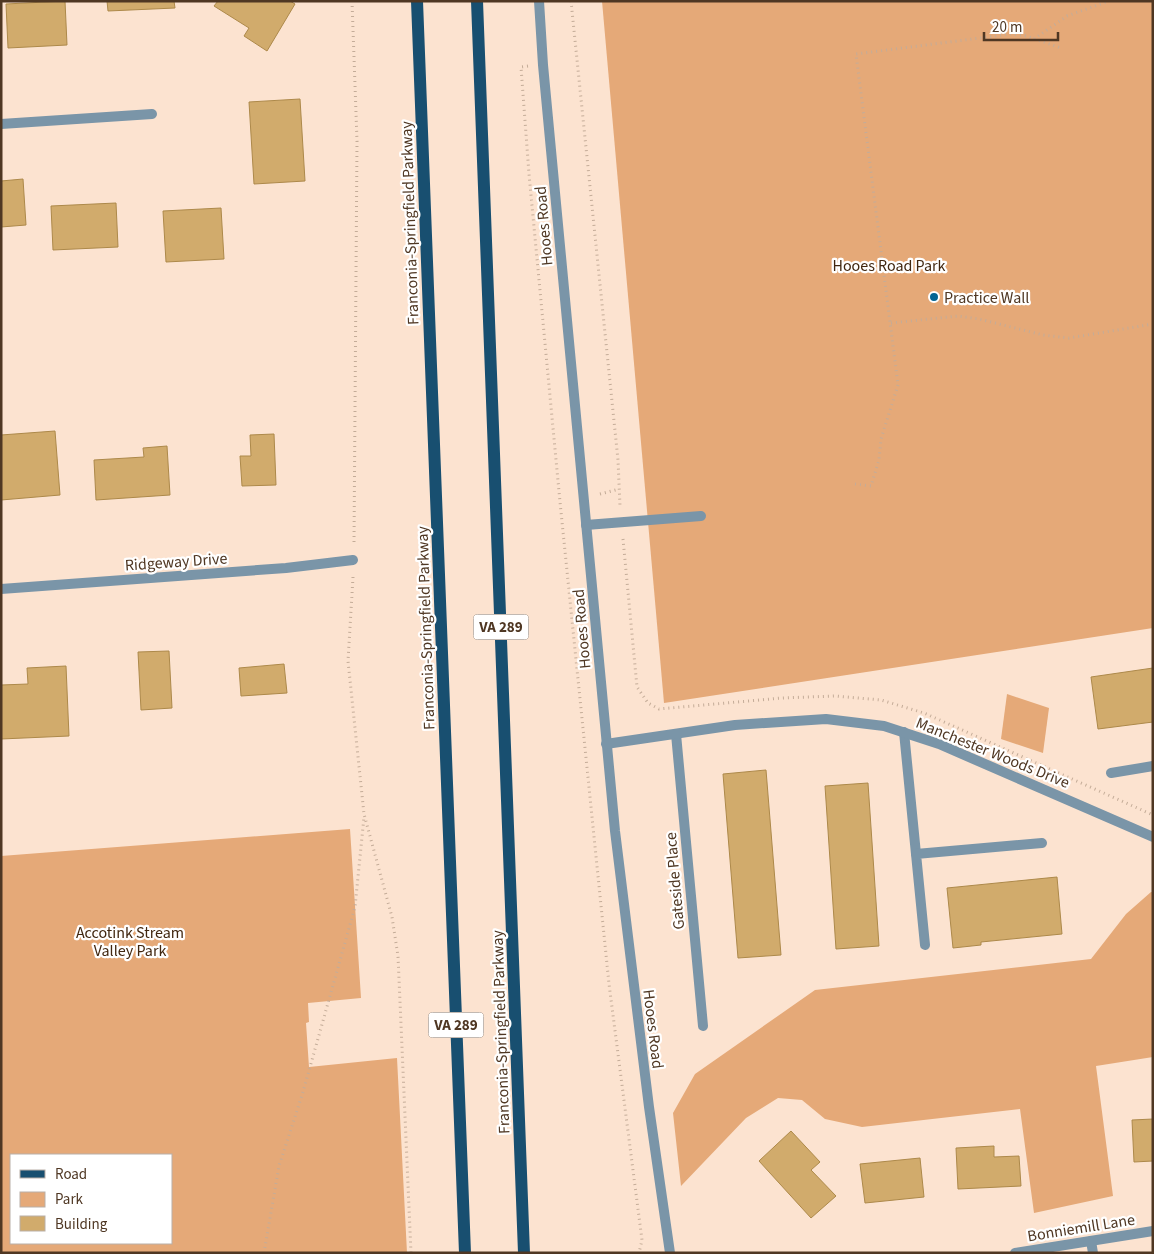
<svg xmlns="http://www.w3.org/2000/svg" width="1154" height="1254" font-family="'Source Sans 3',sans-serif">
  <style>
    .green { fill: #e5a978; fill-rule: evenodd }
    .building { fill: #d1ab6c; stroke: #ad894a }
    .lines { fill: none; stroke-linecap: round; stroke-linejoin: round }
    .path { stroke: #c4ac98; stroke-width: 3; stroke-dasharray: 1 4; stroke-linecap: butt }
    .lane { stroke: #7a95a8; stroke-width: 10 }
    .street { stroke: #7a95a8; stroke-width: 10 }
    .primary { stroke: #184f70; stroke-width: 12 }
    .poi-dot { fill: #026493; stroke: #fff; stroke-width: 2 }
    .labels { text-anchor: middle; stroke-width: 4.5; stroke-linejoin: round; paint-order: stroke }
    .shield { fill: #fff; stroke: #847365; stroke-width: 1 }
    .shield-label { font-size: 15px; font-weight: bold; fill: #4f3723 }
    .street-label { font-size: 16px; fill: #4f3723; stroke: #fff }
    .park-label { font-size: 16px; fill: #412710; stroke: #fff }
    .poi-label { font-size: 16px; fill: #4f3723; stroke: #fff; text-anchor: start }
  </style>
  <rect width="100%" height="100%" fill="#fce3d0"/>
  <g class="green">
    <polygon points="602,1 1153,1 1153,628 664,703"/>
    <polygon points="1007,694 1049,708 1043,753 1001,739"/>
    <path d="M350 829 361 998 308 1003 309 1022 306 1023 309 1067 397 1058 407 1253H1V856ZM11 1155H171V1243H11Z"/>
    <polygon points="1151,892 1153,892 1153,1057 1096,1066 1113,1196 1034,1213 1020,1109 862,1127 825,1119 802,1100 778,1098 746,1118 681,1186 673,1113 695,1074 815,990 1091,959 1126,914"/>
  </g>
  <g class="building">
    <polygon points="65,1 67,45 8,48 6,4"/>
    <polygon points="107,1 174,1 175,8 108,11"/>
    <polygon points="218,1 290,1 295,4 267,51 244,36 249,28 214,6"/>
    <polygon points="300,99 305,181 254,184 249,102"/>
    <polygon points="23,179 26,225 1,227 1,181"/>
    <polygon points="116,203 118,247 53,250 51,206"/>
    <polygon points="221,208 224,259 166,262 163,211"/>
    <polygon points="55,431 60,495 1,500 1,435"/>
    <polygon points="274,434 276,485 242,486 240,456 251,456 250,435"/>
    <polygon points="167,446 170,495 96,500 94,460 144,457 143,448"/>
    <polygon points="169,651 172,708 141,710 138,652"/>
    <polygon points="284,664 287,693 241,696 239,668"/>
    <polygon points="66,666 69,736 1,739 1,685 28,684 27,668"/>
    <polygon points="1153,668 1153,722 1098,729 1091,677"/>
    <polygon points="766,770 781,955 738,958 723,774"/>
    <polygon points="868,783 879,946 836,949 825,786"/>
    <polygon points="1057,877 1062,934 981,942 981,945 953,948 947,888"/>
    <polygon points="1153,1119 1153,1161 1134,1162 1132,1120"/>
    <polygon points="791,1131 820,1162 811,1170 836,1196 811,1218 759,1161"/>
    <polygon points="994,1146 994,1157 1019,1156 1021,1186 958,1189 956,1148"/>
    <polygon points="920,1158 924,1197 865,1203 860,1164"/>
  </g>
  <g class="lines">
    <g class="path">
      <polyline points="352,1 357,141 354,543"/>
      <polyline points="571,1 618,460 620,506"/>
      <polyline points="1034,39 1067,16 1109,1"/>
      <polyline points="528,66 521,67 529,174 560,502 609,984 642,1240 639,1253"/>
      <polyline points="891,323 958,316 979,319 1043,335 1069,338 1153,324"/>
      <polyline points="855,484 871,486 879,460 881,439 898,385 856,54 1011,34 1026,36 1061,48"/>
      <polyline points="600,494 619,489"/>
      <polyline points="623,539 637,687 648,703 659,709 782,698 835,696 881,700 924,713 1153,815"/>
      <polyline points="353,577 348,661 364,814 392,917 398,956 411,1253"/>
      <polyline points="264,1253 279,1166 303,1092 355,907 364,817"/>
    </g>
    <polyline class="lane" points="586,525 701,516"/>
    <g class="street">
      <polyline points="539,1 543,65 615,831 649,1107 670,1253"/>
      <polyline points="1,124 152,114"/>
      <polyline points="1,589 286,568 353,560"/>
      <polyline points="904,732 916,854"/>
      <polyline points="676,734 703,1026"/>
      <polyline points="606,744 735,725 826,719 884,726 939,744 1153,837"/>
      <polyline points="1111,773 1153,766"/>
      <polyline points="925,945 916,854 1042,843"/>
      <polyline points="1091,1241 1093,1253"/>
      <polyline points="1015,1253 1153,1231"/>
    </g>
    <g class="primary">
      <polyline points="417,1 465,1253"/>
      <polyline points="477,1 524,1253"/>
    </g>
  </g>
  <circle class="poi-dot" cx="934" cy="297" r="5"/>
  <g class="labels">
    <g class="shield">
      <rect x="473.5" y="614.5" width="55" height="25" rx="4"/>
      <rect x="428.5" y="1012.5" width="55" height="25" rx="4"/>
    </g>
    <g class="shield-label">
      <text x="501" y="632">VA 289</text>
      <text x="456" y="1030">VA 289</text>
    </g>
    <g class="street-label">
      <text transform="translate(409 223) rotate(-92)" y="6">Franconia-Springfield Parkway</text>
      <text transform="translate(543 226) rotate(-95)" y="6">Hooes Road</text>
      <text transform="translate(176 561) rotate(-4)" y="6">Ridgeway Drive</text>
      <text transform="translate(425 628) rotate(-92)" y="6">Franconia-Springfield Parkway</text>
      <text transform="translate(581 629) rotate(-95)" y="6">Hooes Road</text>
      <text transform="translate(993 752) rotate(22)" y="6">Manchester Woods Drive</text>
      <text transform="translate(674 881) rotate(-95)" y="6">Gateside Place</text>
      <text transform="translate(654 1029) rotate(83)" y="6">Hooes Road</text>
      <text transform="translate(500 1032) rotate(-92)" y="6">Franconia-Springfield Parkway</text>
      <text transform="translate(1081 1227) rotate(-9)" y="6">Bonniemill Lane</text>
    </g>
    <g class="park-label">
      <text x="889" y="271">Hooes Road Park</text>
      <text x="130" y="938">Accotink Stream<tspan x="130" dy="18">Valley Park</tspan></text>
    </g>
    <g class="poi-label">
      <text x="944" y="303">Practice Wall</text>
    </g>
  </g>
  <rect width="1154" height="1254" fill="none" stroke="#4f3723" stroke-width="5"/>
  <rect x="10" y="1154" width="162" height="90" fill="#ffffff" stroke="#b9afa7"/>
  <rect x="20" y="1170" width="25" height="8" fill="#184f70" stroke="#b9afa7"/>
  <text x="55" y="1179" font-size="15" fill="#4f3723">Road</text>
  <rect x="20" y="1192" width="25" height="15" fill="#e5a978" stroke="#b9afa7"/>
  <text x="55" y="1204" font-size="15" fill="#4f3723">Park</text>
  <rect x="20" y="1216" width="25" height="15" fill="#d1ab6c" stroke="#b9afa7"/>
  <text x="55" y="1229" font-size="15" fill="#4f3723">Building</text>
  <path d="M984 32v8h74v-8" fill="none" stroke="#4f3723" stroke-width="2.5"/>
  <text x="992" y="32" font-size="15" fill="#4f3723" stroke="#ffffff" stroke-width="4" paint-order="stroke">20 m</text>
</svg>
